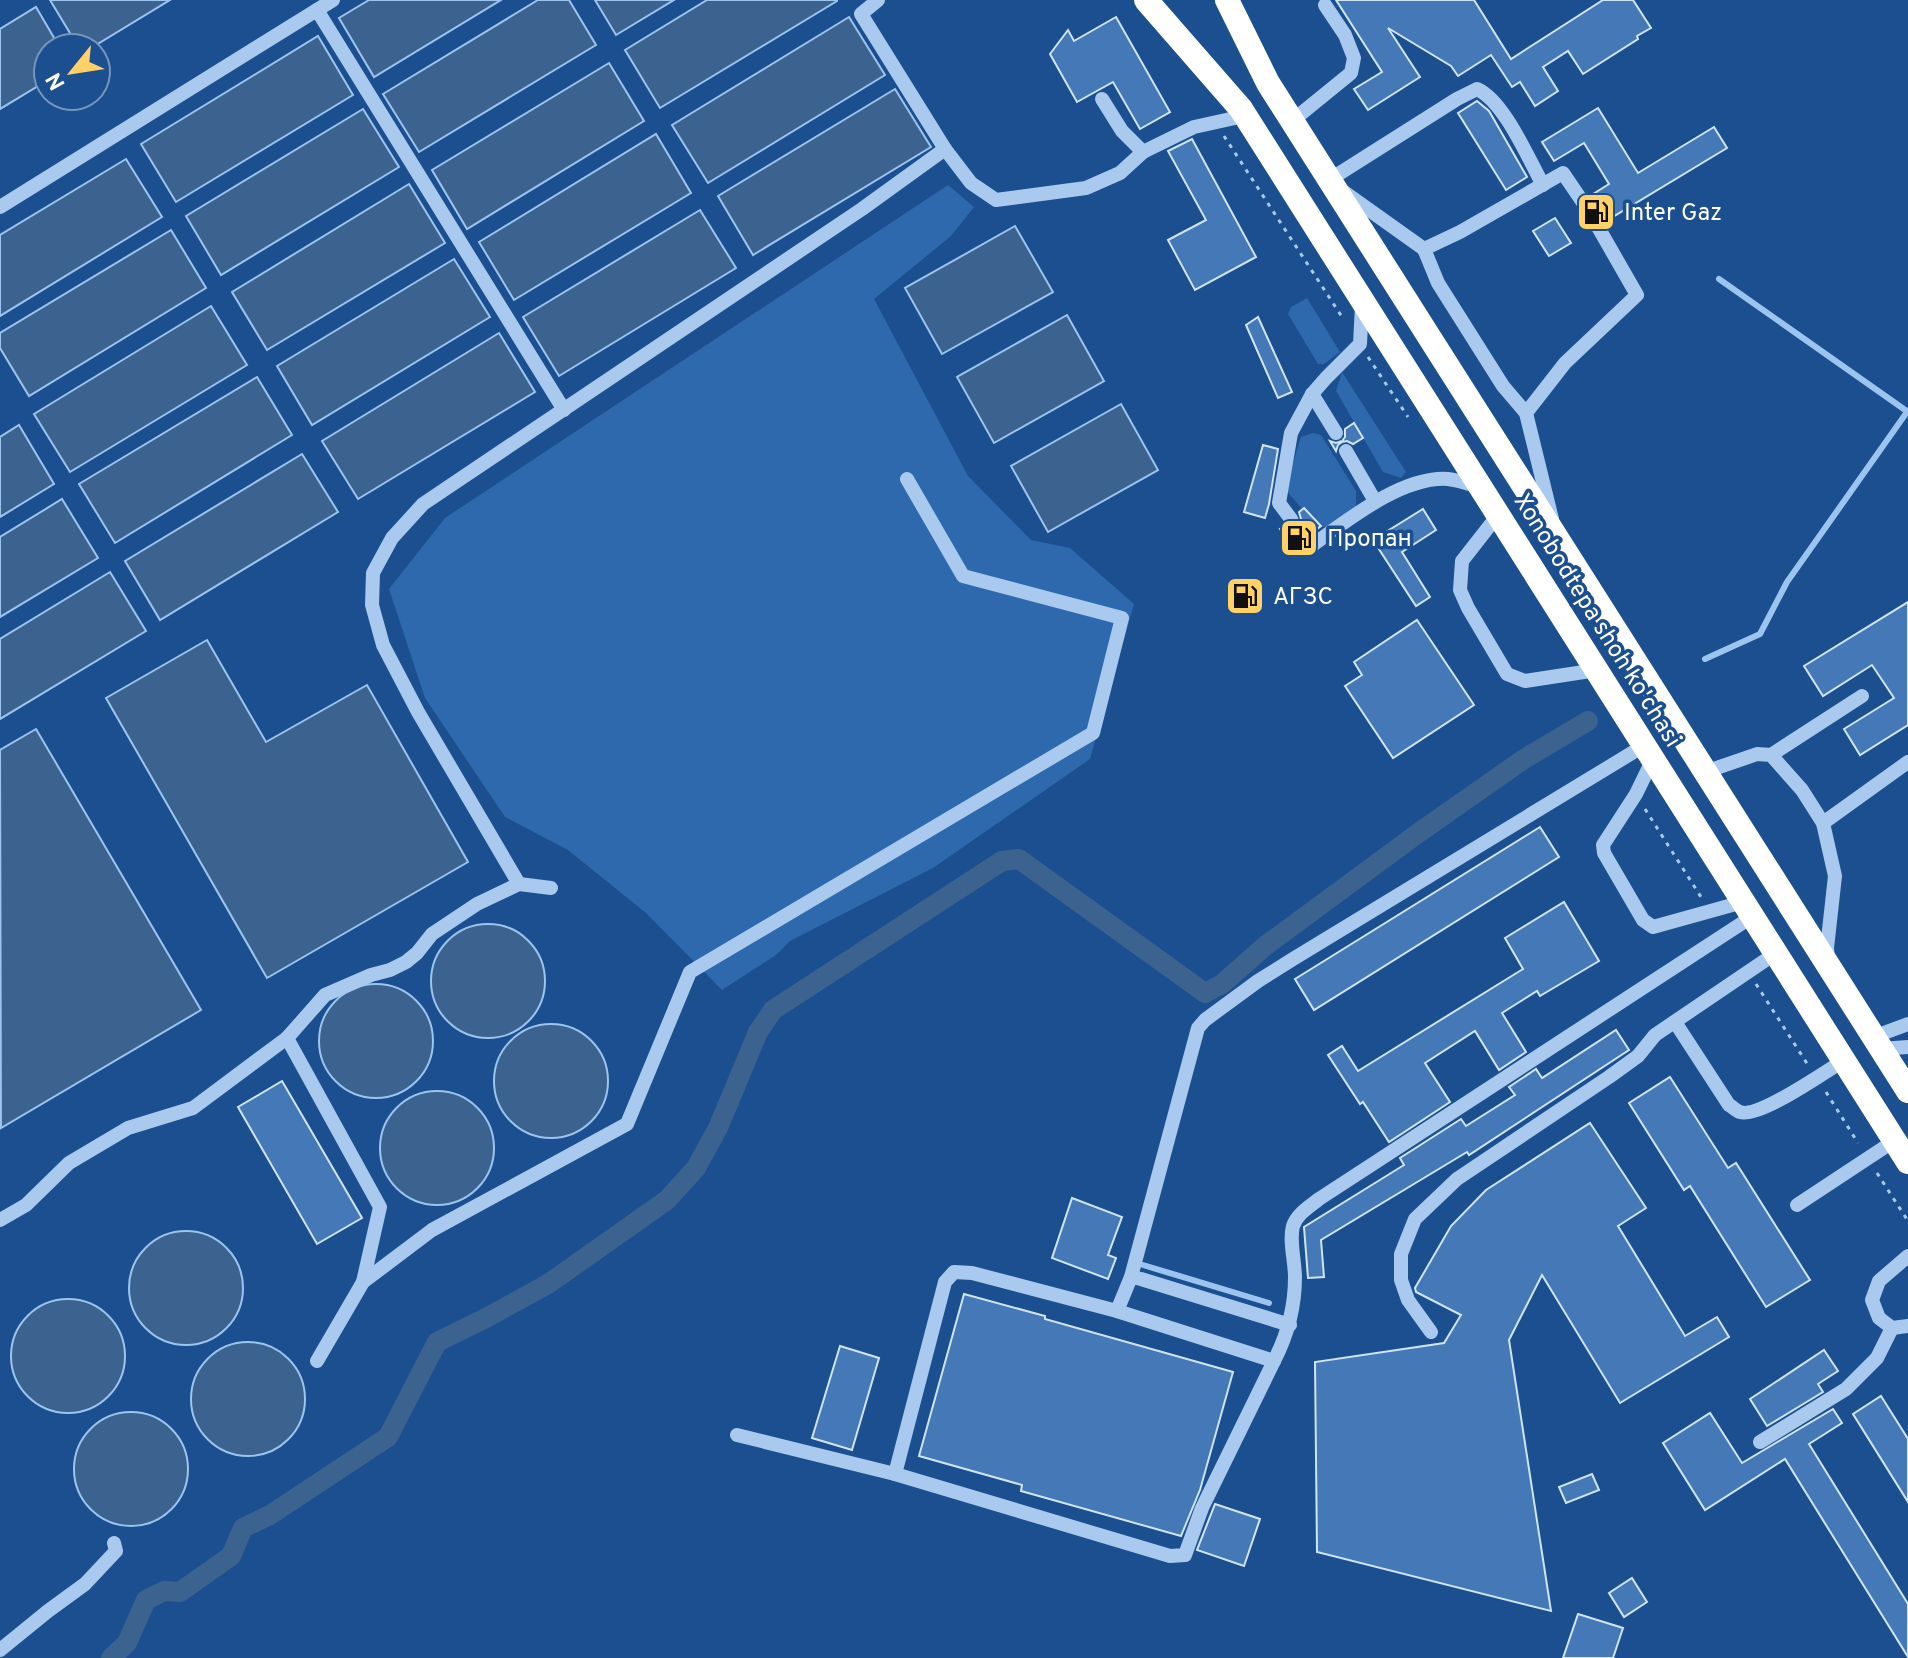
<svg xmlns="http://www.w3.org/2000/svg" width="1908" height="1658" font-family="Overpass,sans-serif">
  <style>
    .green { fill: #2e69ad }
    .water { fill: #3c6290; stroke: #9cc4f0; stroke-width: 2 }
    .lines { fill: none; stroke-linecap: round; stroke-linejoin: round }
    .stream { stroke: #9cc4f0; stroke-width: 6 }
    .canal { stroke: #3c6290; stroke-width: 20 }
    .building { fill: #4478b7; stroke: #cfe3fa; stroke-width: 2 }
    .minor-tunnel { stroke: #3d69a0; stroke-width: 14; stroke-dasharray: 14 7; stroke-linecap: butt }
    .path { stroke: #a9c9ee; stroke-width: 3; stroke-dasharray: 4 6; stroke-linecap: butt }
    .minor { stroke: #a9c9ee; stroke-width: 14 }
    .highway { stroke: #fff; stroke-width: 24 }
    .labels { text-anchor: middle; stroke-width: 7; stroke-linejoin: round; paint-order: stroke }
    .poi-label { font-size: 24px; fill: #fff; stroke: #1b4f8f; text-anchor: start }
    .street-label { font-size: 24px; fill: #fff; stroke: #1b4f8f }
  </style>
  <rect width="100%" height="100%" fill="#1b4f8f"/>
  <g class="green">
    <polygon points="948,185 974,207 951,236 874,299 968,476 1031,540 1070,548 1134,604 1090,759 933,868 790,941 776,955 722,990 646,913 568,850 505,817 425,698 389,589 445,518"/>
    <polygon points="1307,298 1340,352 1324,364 1318,364 1288,314 1291,307"/>
    <polygon points="1342,372 1406,472 1401,478 1383,472 1336,391"/>
    <polygon points="1313,433 1321,435 1356,491 1356,510 1329,528 1315,524 1285,489 1301,437"/>
  </g>
  <g class="water">
    <polygon points="50,0 170,0 91,48 79,48"/>
    <polygon points="369,0 501,0 374,77 339,18"/>
    <polygon points="538,0 569,0 596,45 419,152 383,94"/>
    <polygon points="595,0 674,0 616,35"/>
    <polygon points="707,0 837,0 837,1 660,108 625,50"/>
    <polygon points="36,7 60,48 48,48 48,80 0,109 0,29"/>
    <polygon points="849,17 885,75 708,183 672,125"/>
    <polygon points="318,36 353,95 176,202 141,144"/>
    <polygon points="609,63 644,121 467,229 432,170"/>
    <polygon points="895,89 931,147 753,255 718,196"/>
    <polygon points="363,109 399,167 221,275 186,216"/>
    <polygon points="656,134 691,193 514,300 479,242"/>
    <polygon points="126,159 162,217 0,316 0,235"/>
    <polygon points="409,184 445,243 267,350 232,292"/>
    <polygon points="700,210 736,268 559,376 523,317"/>
    <polygon points="1015,226 1053,292 942,354 905,288"/>
    <polygon points="171,230 206,288 29,396 0,348 0,333"/>
    <polygon points="454,259 490,317 312,425 277,366"/>
    <polygon points="211,306 247,365 70,472 34,414"/>
    <polygon points="1067,315 1104,381 994,443 957,377"/>
    <polygon points="499,333 535,392 358,499 322,441"/>
    <polygon points="257,377 292,435 115,543 79,484"/>
    <polygon points="1121,404 1158,470 1048,532 1011,466"/>
    <polygon points="19,425 54,484 0,517 0,437"/>
    <polygon points="302,454 338,512 160,620 125,561"/>
    <polygon points="62,499 98,558 0,617 0,537"/>
    <polygon points="110,572 146,631 0,719 0,639"/>
    <polygon points="207,640 266,742 367,685 468,862 267,978 106,698"/>
    <polygon points="36,729 201,1010 1,1128 0,750"/>
    <circle cx="488" cy="981" r="57"/>
    <circle cx="376" cy="1041" r="57"/>
    <circle cx="551" cy="1081" r="57"/>
    <circle cx="437" cy="1148" r="57"/>
    <circle cx="186" cy="1288" r="57"/>
    <circle cx="68" cy="1356" r="57"/>
    <circle cx="248" cy="1399" r="57"/>
    <circle cx="131" cy="1469" r="57"/>
  </g>
  <g class="lines">
    <g class="stream">
      <polyline points="1719,279 1908,412"/>
      <polyline points="1705,659 1760,634 1787,582 1907,412"/>
      <polyline points="1143,1265 1269,1303"/>
    </g>
    <polyline class="canal" points="111,1658 127,1643 146,1600 164,1591 180,1592 231,1556 243,1528 270,1515 388,1437 437,1342 486,1318 548,1284 667,1200 696,1168 718,1128 758,1032 773,1010 1002,861 1019,859 1205,993 1222,984 1265,946 1417,834 1524,759 1588,721"/>
  </g>
  <g class="building">
    <polygon points="1336,0 1474,0 1511,59 1603,0 1633,0 1651,28 1637,36 1638,39 1583,74 1568,51 1543,67 1558,91 1535,106 1520,82 1512,87 1491,55 1458,76 1451,66 1388,28 1420,77 1368,110 1354,89 1382,72"/>
    <polygon points="1116,17 1170,112 1140,129 1113,82 1077,102 1050,54 1068,30 1074,41"/>
    <polygon points="1477,101 1489,111 1527,177 1506,190 1458,113"/>
    <polygon points="1598,108 1638,173 1714,127 1727,148 1606,221 1599,217 1590,221 1584,211 1591,205 1590,196 1609,184 1584,143 1554,161 1542,142"/>
    <polygon points="1192,139 1256,257 1195,290 1168,240 1206,220 1168,151"/>
    <polygon points="1555,218 1571,243 1549,256 1533,231"/>
    <polygon points="1258,317 1292,392 1278,398 1246,325"/>
    <polygon points="1354,423 1363,438 1353,444 1347,441 1342,442 1338,445 1336,451 1330,441 1336,443 1342,441 1345,437 1345,429"/>
    <polygon points="1263,445 1278,449 1269,504 1265,518 1244,512"/>
    <polygon points="1304,508 1321,526 1314,531 1309,529 1301,532 1298,538 1301,546 1297,548 1280,529 1284,526 1291,529 1298,526 1301,519 1299,512"/>
    <polygon points="1423,509 1436,530 1402,552 1430,597 1416,606 1373,540"/>
    <polygon points="1908,602 1908,725 1860,755 1844,729 1894,698 1872,665 1823,696 1804,666"/>
    <polygon points="1417,620 1474,705 1393,758 1345,686 1362,675 1354,662"/>
    <polygon points="1540,827 1559,857 1314,1010 1295,979"/>
    <polygon points="1564,902 1599,961 1540,996 1537,991 1502,1013 1526,1052 1499,1070 1475,1031 1425,1063 1450,1102 1389,1142 1363,1102 1360,1104 1328,1055 1342,1046 1358,1071 1523,969 1505,938"/>
    <polygon points="1616,1030 1629,1050 1469,1155 1467,1152 1321,1240 1324,1277 1308,1278 1304,1227 1404,1165 1400,1158 1461,1119 1466,1126 1515,1095 1509,1087 1536,1069 1542,1078"/>
    <polygon points="1670,1077 1728,1168 1736,1163 1810,1280 1766,1307 1690,1186 1684,1190 1629,1103"/>
    <polygon points="282,1081 362,1218 317,1244 238,1107"/>
    <polygon points="1590,1123 1646,1208 1618,1226 1685,1336 1717,1317 1729,1337 1620,1403 1542,1275 1509,1340 1551,1611 1317,1552 1315,1362 1444,1343 1461,1315 1416,1292 1415,1288 1451,1226 1486,1190"/>
    <polygon points="1072,1198 1122,1217 1108,1255 1116,1258 1108,1279 1052,1258"/>
    <polygon points="964,1294 1045,1316 1045,1319 1233,1372 1200,1490 1181,1536 1021,1491 1022,1485 919,1456"/>
    <polygon points="840,1346 879,1358 852,1450 812,1438"/>
    <polygon points="1824,1350 1838,1371 1818,1384 1823,1392 1767,1426 1750,1399"/>
    <polygon points="1881,1396 1908,1439 1908,1502 1853,1414"/>
    <polygon points="1833,1409 1842,1423 1809,1444 1908,1604 1908,1657 1785,1459 1705,1510 1663,1443 1710,1413 1742,1463"/>
    <polygon points="1592,1474 1599,1490 1566,1503 1559,1487"/>
    <polygon points="1215,1504 1260,1519 1244,1566 1197,1550"/>
    <polygon points="1632,1578 1647,1602 1624,1617 1609,1593"/>
    <polygon points="1578,1614 1623,1628 1613,1658 1563,1658"/>
  </g>
  <g class="lines">
    <g class="minor-tunnel">
      <polyline points="1582,201 1598,227"/>
      <polyline points="1291,519 1308,539"/>
    </g>
    <g class="path">
      <polyline points="1224,136 1344,320"/>
      <polyline points="1368,357 1408,417"/>
      <polyline points="1645,809 1701,897"/>
      <polyline points="1756,984 1808,1065"/>
      <polyline points="1826,1092 1858,1143"/>
      <polyline points="1877,1173 1908,1221"/>
    </g>
    <g class="minor">
      <polyline points="317,10 564,410"/>
      <polyline points="1102,99 1122,131 1143,152 1194,127 1244,116"/>
      <polyline points="1292,121 1351,73 1354,58 1345,35 1325,5"/>
      <polyline points="945,149 971,183 996,200 1086,188 1120,173 1143,152"/>
      <path d="M1329 180 1457 99 1477 89C1504 101 1528 158 1543 185"/>
      <polyline points="1344,192 1424,249 1460,232 1563,173 1582,201"/>
      <polyline points="0,207 333,0"/>
      <polyline points="1424,249 1438,283 1503,386 1526,413"/>
      <polyline points="1312,394 1336,433"/>
      <polyline points="1346,451 1375,501"/>
      <polyline points="1498,515 1462,561 1460,590 1468,608 1507,674 1525,681 1597,670"/>
      <polyline points="1291,519 1279,503 1291,433 1312,394 1326,378 1360,344 1362,305"/>
      <polyline points="1552,519 1526,413 1565,363 1637,295 1598,227"/>
      <path d="M1308 539 1314 544C1349 519 1403 476 1448 479 1458 480 1469 484 1479 487"/>
      <path d="M1645 745 1293 959 1258 981 1205 1020 1198 1028 1131 1277 1117 1311 1274 1361C1288 1334 1295 1308 1295 1277 1295 1261 1289 1241 1293 1226 1297 1214 1309 1207 1319 1199L1753 916"/>
      <polyline points="1771,755 1862,696"/>
      <polyline points="1653,759 1636,794 1603,845 1604,853 1643,920 1653,927 1743,902"/>
      <polyline points="1705,772 1757,754 1771,755 1802,790 1823,823"/>
      <polyline points="519,884 418,712 383,645 372,605 373,573 392,538 423,504 862,209 945,149 861,14 878,0"/>
      <polyline points="1828,960 1827,948 1835,876 1823,823 1908,762"/>
      <path d="M1675 1022 1729 1105C1733 1107 1736 1111 1740 1112 1758 1119 1825 1072 1843 1061"/>
      <polyline points="1873,1037 1908,1024"/>
      <polyline points="287,1038 380,1207 363,1282"/>
      <polyline points="1881,1049 1908,1047"/>
      <polyline points="1797,1205 1894,1141"/>
      <polyline points="0,1220 26,1205 69,1163 128,1128 193,1108 287,1038 325,995 371,975 390,970 406,962 417,953 432,934 477,904 519,884 551,888"/>
      <polyline points="1908,1256 1879,1281 1872,1300 1879,1318 1892,1328 1908,1326"/>
      <polyline points="1131,1277 1141,1279 1290,1325"/>
      <polyline points="1431,1332 1408,1300 1401,1280 1401,1254 1415,1219 1457,1179 1609,1077 1638,1056 1655,1035 1776,953"/>
      <polyline points="317,1361 363,1282 432,1230 627,1124 690,972 1093,733 1122,618 963,576 907,479"/>
      <polyline points="737,1435 895,1474 1170,1556 1185,1555 1202,1508 1274,1361"/>
      <polyline points="1760,1442 1846,1389 1877,1358 1892,1328"/>
      <polyline points="895,1474 945,1282 954,1272 972,1273 1117,1311"/>
      <polyline points="0,1650 48,1611 85,1584 116,1551 114,1543"/>
    </g>
    <g class="highway">
      <polyline points="1146,0 1241,109 1908,1162"/>
      <polyline points="1227,0 1268,83 1908,1091"/>
    </g>
  </g>
  <defs>
    <symbol id="fuel-square" viewBox="-11 -11 22 22"><rect x="-9" y="-9" width="18" height="18" rx="4" fill="#ffd166" stroke="#1b4f8f"/><path d="M-5.5-6h7V0h2V4h1.3V-2.5L3-4.5l.8-.8L6-3V5H2.5V1h-1V6h-7ZM-4.2-4.7v3.2H.2V-4.7Z" fill="#111"/></symbol>
  </defs>
  <g fill-rule="evenodd">
    <use href="#fuel-square" x="1574" y="190" width="44" height="44"/>
    <use href="#fuel-square" x="1277" y="516" width="44" height="44"/>
    <use href="#fuel-square" x="1223" y="574" width="44" height="44"/>
  </g>
  <g class="labels">
    <g class="poi-label">
      <text x="1624" y="220">Inter Gaz</text>
      <text x="1327" y="546">Пропан</text>
      <text x="1273" y="604">АГЗС</text>
    </g>
    <g class="street-label">
      <text transform="translate(1598 620) rotate(58)" y="8">Xonobodtepa shoh ko'chasi</text>
    </g>
  </g>
  <g transform="translate(72 72) rotate(240)"><circle r="38" fill="#1b4f8f" stroke="#7695bc" stroke-width="2"/>
  <path d="M0-6L14 30L0 20L-14 30Z" fill="#ffd166"/>
  <text y="-12" font-size="22" font-weight="bold" text-anchor="middle" fill="#ffffff">N</text>
  </g>
</svg>
